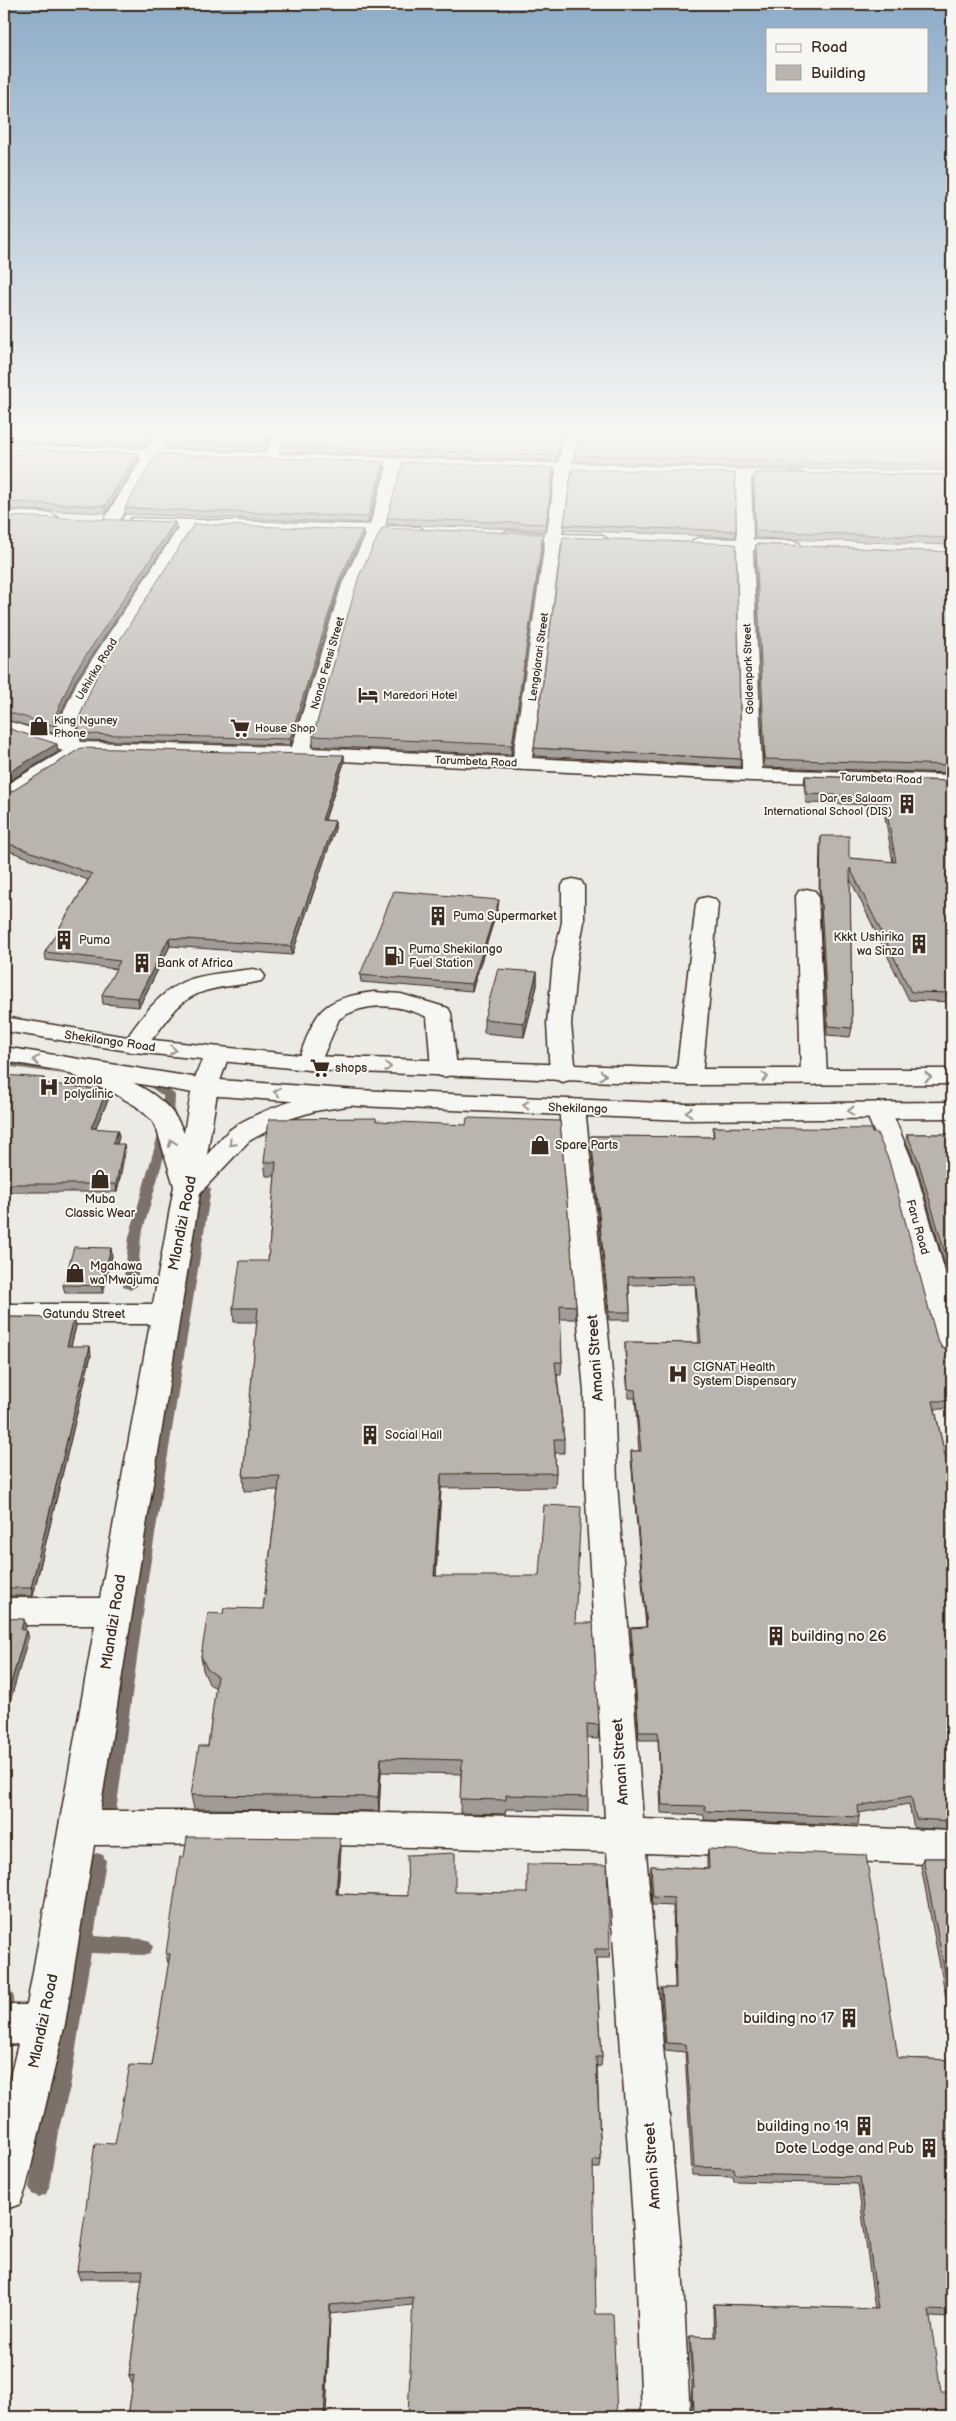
<svg xmlns="http://www.w3.org/2000/svg" width="956" height="2421" font-family="'Balsamiq Sans',sans-serif">
  <style>
    .lines { fill: none; stroke-linecap: round; stroke-linejoin: round }
    .stream { fill: #7c7167; fill-rule: evenodd }
    .minor-casing { stroke: #3b2a1e; stroke-width: 3 }
    .major-casing { stroke: #3b2a1e; stroke-width: 3 }
    .minor { fill: #f6f6f2; fill-rule: evenodd }
    .major { fill: #f6f6f2; fill-rule: evenodd }
    .wall { fill: #a09b96; stroke: #3b2a1e }
    .shaded-wall { fill: #827e7a; stroke: #3b2a1e }
    .building { fill: #bab4ae; stroke: #3b2a1e }
    .oneway { stroke: #989088 }
    .labels { text-anchor: middle; stroke-width: 4; stroke-linejoin: round; paint-order: stroke }
    .far-street-label { font-size: 11px; fill: #3b2a1e; stroke: #f6f6f2 }
    .far-poi-label { font-size: 11px; fill: #3b2a1e; stroke: #f6f6f2; text-anchor: start }
    .poi-label { font-size: 12px; fill: #3b2a1e; stroke: #f6f6f2; text-anchor: start }
    .street-label { font-size: 12px; fill: #3b2a1e; stroke: #f6f6f2 }
    .near-street-label { font-size: 15px; fill: #3b2a1e; stroke: #f6f6f2 }
    .near-poi-label { font-size: 15px; fill: #3b2a1e; stroke: #f6f6f2; text-anchor: end }
  </style>
  <rect width="100%" height="100%" fill="#ebeae5"/>
  <filter id="ink" filterUnits="userSpaceOnUse"><feTurbulence type="fractalNoise" baseFrequency=".02" numOctaves="2"/><feDisplacementMap in="SourceGraphic" scale="10" xChannelSelector="R" yChannelSelector="G"/><feConvolveMatrix kernelMatrix="1 2 1 2 8 2 1 2 1" color-interpolation-filters="sRGB"/></filter>
  <g filter="url(#ink)">
    <g class="lines">
      <g class="stream">
        <polygon points="4,1060 79,1070 85,1073 79,1076 4,1066"/>
        <polygon points="143,1079 158,1082 173,1093 175,1095 174,1121 141,1237 137,1286 130,1290 123,1286 129,1237 162,1121 163,1096 150,1087 139,1084 137,1082"/>
        <polygon points="205,1185 211,1189 148,1578 116,1812 113,1817 107,1819 101,1817 98,1812 133,1578 199,1189"/>
        <polygon points="97,1853 103,1855 106,1861 94,1936 144,1939 150,1941 153,1947 150,1953 144,1955 91,1953 70,2087 58,2132 49,2187 46,2194 39,2197 32,2194 29,2187 38,2132 50,2087 88,1861 91,1855"/>
        <polygon points="5,1989 12,1992 14,1998 11,2012 4,2015"/>
      </g>
      <defs>
        <g id="minor">
          <path d="M159 433H174L162 450 264 453 276 433H290L278 454 558 463 565 433H579L572 463 801 472 803 475 801 478 796 479 751 478 753 540 793 541 799 543 801 546 799 549 793 551 753 550 762 769 952 775V787L752 781 300 759 81 754 78 758 11 798 4 800V786L63 751 4 732V720L60 737 56 729 77 682 179 527 137 526 132 524 129 521 132 518 370 525 387 466 156 458 120 520 112 525 104 520 142 458 4 453V445L147 449ZM402 466 556 471 547 533 507 531 499 536 507 541 545 542 513 757 311 748 358 584 381 535 419 537 427 532 419 527 385 526ZM571 472 736 477 737 539 699 538 693 540 691 543 693 546 699 548 737 549 742 769 532 758 561 543 601 545 609 540 601 535 562 534ZM194 528 366 535 342 584 292 747 81 742 76 729 95 682Z"/>
          <polygon points="4,511 51,513 59,518 51,523 4,521"/>
          <polygon points="573,879 581,881 584,886 584,922 577,960 571,1024 576,1074 572,1079 563,1082 554,1079 550,1074 547,1024 553,960 562,922 562,886 565,881"/>
          <polygon points="807,889 815,891 818,896 827,1077 823,1082 814,1085 805,1082 801,1077 796,896 799,891"/>
          <polygon points="707,897 715,899 718,904 702,1077 698,1082 689,1085 680,1082 676,1077 696,904 699,899"/>
          <path d="M253 969 261 971 265 976 261 981C231 988 202 984 178 1007 169 1015 148 1048 140 1051 135 1053 131 1052 125 1050L122 1045C139 1020 161 988 191 979 211 973 232 972 253 969Z"/>
          <path d="M374 992 401 994 448 1008 451 1013 457 1069 453 1074 444 1077 435 1074 431 1069 427 1017C398 1004 366 1001 339 1019L318 1068 309 1070 300 1068 297 1063C316 1014 316 999 374 992Z"/>
          <path d="M217 1048 226 1050 229 1055 218 1087 207 1155C214 1147 222 1136 231 1129 258 1109 333 1084 366 1093L370 1098 366 1103 315 1111 289 1119 249 1141 200 1193 100 1811H297L605 1818 585 1483 584 1392 559 1107 563 1102 572 1099 581 1102 585 1107 614 1392 617 1483 643 1819 952 1831V1865L646 1853 682 2262 690 2417H642L636 2262 607 1852 297 1844 94 1845 65 2024 26 2188 20 2204 4 2210V2101L18 2044 4 2045V2005H27L95 1625H4V1598H100L150 1324H4V1304H153L174 1186 157 1130 152 1120 136 1106 112 1092 63 1071 60 1066 63 1061 72 1059 81 1061C120 1077 168 1090 184 1133 189 1106 192 1074 208 1050Z"/>
          <polygon points="878,1102 887,1105 891,1110 915,1168 952,1296 952,1357 941,1354 937,1347 889,1168 865,1110 869,1105"/>
        </g>
        <g id="major">
          <polygon points="4,1017 134,1038 309,1056 689,1069 952,1069 952,1084 689,1085 309,1070 134,1052 4,1031"/>
          <polygon points="4,1047 205,1079 358,1090 686,1104 952,1102 952,1118 686,1120 358,1106 205,1095 4,1061"/>
        </g>
      </defs>
      <use href="#minor" class="minor-casing"/>
      <use href="#major" class="major-casing"/>
      <use href="#minor" class="minor"/>
      <use href="#major" class="major"/>
    </g>
    <g class="wall">
      <polygon points="4,433 156,433 146,447 4,444"/>
      <polygon points="171,433 274,433 263,451 165,448 164,442"/>
      <polygon points="288,433 563,433 557,461 281,452 281,446"/>
      <polygon points="952,434 952,470 795,469 574,461 575,455"/>
      <polygon points="4,449 139,460 106,513 4,509"/>
      <polygon points="384,462 385,468 369,523 125,514 125,508"/>
      <polygon points="554,468 554,474 545,530 387,524 387,518"/>
      <polygon points="754,473 952,475 952,545 755,538 753,480"/>
      <polygon points="4,516 176,529 75,681 55,726 56,734 4,719"/>
      <polygon points="564,525 736,531 735,537 564,530"/>
      <polygon points="543,534 543,543 511,755 313,746 313,736"/>
      <polygon points="363,536 340,583 291,745 82,740 78,729 77,723"/>
      <polygon points="756,544 952,552 952,773 764,767 755,551"/>
      <polygon points="534,748 741,759 740,767 534,756"/>
      <polygon points="344,755 344,763 325,820 335,821 335,829 292,955 170,946 139,1007 103,1004 102,995 116,969 46,960 45,952 88,880 4,849 4,793"/>
      <polygon points="805,776 952,781 952,898 948,897 952,911 952,1002 909,1000 850,879 852,1028 850,1037 827,1035 819,894 820,844 821,836 849,858 893,862 883,805 806,803 804,784"/>
      <polygon points="498,907 472,991 361,982 360,975"/>
      <polygon points="537,972 537,986 524,1037 484,1033 484,1019"/>
      <polygon points="4,1075 45,1084 107,1090 109,1098 95,1129 119,1137 117,1144 125,1152 117,1192 4,1192"/>
      <polygon points="376,1121 576,1306 576,1319 560,1319 562,1362 561,1375 557,1375 564,1439 564,1453 555,1453 556,1473 555,1487 441,1488 436,1576 575,1623 599,1725 598,1739 587,1738 588,1797 588,1811 506,1809 505,1814 460,1813 461,1774 381,1772 379,1811 194,1809 191,1795 208,1746 216,1688 209,1684 203,1670 201,1656 223,1614 263,1609 278,1490 244,1491 243,1477 257,1322 234,1322 233,1308 268,1261 275,1176 266,1176 264,1162"/>
      <polygon points="713,1127 872,1133 937,1339 942,1348 952,1350 952,1409 935,1409 945,1456 952,1479 951,1487 952,1491 952,1830 914,1828 909,1804 859,1813 859,1817 858,1825 704,1820 704,1815 661,1813 658,1740 639,1740 631,1636 631,1628 646,1627 631,1459 631,1451 639,1451 635,1398 628,1398 625,1351 625,1342 699,1343 695,1284 629,1285 630,1312 630,1320 609,1320 591,1144 591,1136 713,1137"/>
      <polygon points="907,1134 952,1134 952,1290 917,1167 906,1142"/>
      <polygon points="112,1256 103,1293 65,1293 63,1285"/>
      <polygon points="4,1317 74,1318 76,1326 71,1346 91,1355 33,1596 4,1596"/>
      <polygon points="341,1847 338,1894 408,1896 455,1892 610,1949 609,1958 596,1958 602,2057 601,2066 597,2066 601,2160 600,2168 593,2168 412,2305 330,2314 326,2417 128,2417 133,2384 132,2384 129,2376 142,2279 80,2279 77,2271 115,2144 152,2066 169,1963 168,1963 166,1954"/>
      <polygon points="708,1849 898,2058 952,2060 952,2318 930,2317 692,2410 691,2395 692,2388 689,2343 690,2336 714,2337 713,2311 714,2304 875,2309 858,2184 734,2181 733,2176 692,2175 685,2052 665,2050 661,1998 661,1988 675,1988 673,1906 652,1905 650,1875 651,1866 707,1869 707,1857"/>
      <polygon points="923,1858 952,1858 952,2029 921,1866"/>
    </g>
    <g class="shaded-wall">
      <polygon points="151,433 156,433 146,447 145,441"/>
      <polygon points="269,433 274,433 263,451 263,445"/>
      <polygon points="562,433 563,433 557,461 557,455"/>
      <polygon points="138,453 139,460 106,513 105,506"/>
      <polygon points="384,462 385,468 369,523 368,517"/>
      <polygon points="554,468 554,474 545,530 546,524"/>
      <polygon points="175,522 176,529 75,681 55,726 53,721 74,673"/>
      <polygon points="363,530 363,536 340,583 291,745 290,739 340,578"/>
      <polygon points="543,534 543,543 511,755 512,745"/>
      <polygon points="57,744 58,752 4,784 4,775"/>
      <polygon points="344,755 344,763 322,828 322,820"/>
      <polygon points="335,821 335,829 292,955 291,946"/>
      <polygon points="499,900 498,907 472,991 472,984"/>
      <polygon points="169,938 170,946 139,1007 138,998"/>
      <polygon points="537,972 537,986 524,1037 524,1023"/>
      <polygon points="44,1078 45,1085 41,1083"/>
      <polygon points="107,1090 109,1098 92,1136 91,1128"/>
      <polygon points="118,1130 119,1137 114,1152 113,1144"/>
      <polygon points="124,1144 125,1152 117,1192 116,1184"/>
      <polygon points="111,1248 112,1256 103,1293 101,1286"/>
      <polygon points="74,1318 76,1326 69,1354 67,1346"/>
      <polygon points="90,1346 91,1355 33,1596 31,1588"/>
      <polygon points="441,1474 441,1488 435,1591 434,1576"/>
      <polygon points="24,1619 26,1627 23,1639 21,1630"/>
      <polygon points="26,1630 28,1639 4,1723 4,1708"/>
      <polygon points="381,1758 381,1772 379,1811 378,1797"/>
      <polygon points="340,1838 341,1847 337,1903 336,1894"/>
      <polygon points="330,2305 330,2314 326,2417 324,2417"/>
    </g>
    <g class="building">
      <polygon points="4,433 151,433 145,441 4,437"/>
      <polygon points="171,433 269,433 263,445 164,442"/>
      <polygon points="288,433 562,433 557,455 281,446"/>
      <polygon points="580,433 950,433 952,434 952,464 796,463 575,455"/>
      <polygon points="4,449 138,453 105,506 4,502"/>
      <polygon points="156,454 384,462 368,517 125,508"/>
      <polygon points="403,462 554,468 546,524 387,518"/>
      <polygon points="572,469 735,473 736,531 564,525"/>
      <polygon points="754,473 952,475 952,538 755,531"/>
      <polygon points="4,516 175,522 74,673 53,721 55,726 4,711"/>
      <polygon points="194,524 363,530 340,578 290,739 81,734 77,723 96,677"/>
      <polygon points="382,528 543,534 512,745 313,736 359,576"/>
      <polygon points="563,537 736,544 741,759 534,748"/>
      <polygon points="756,544 952,552 952,765 765,759"/>
      <polygon points="4,727 57,744 4,775"/>
      <polygon points="81,748 344,755 322,820 335,821 291,946 169,938 138,998 102,995 120,961 45,952 92,874 4,842 4,793 11,792"/>
      <polygon points="805,776 952,781 952,889 945,889 952,911 952,993 911,992 850,868 852,1028 828,1026 820,886 821,836 849,836 849,858 896,862 884,797 807,794"/>
      <polygon points="394,891 499,900 472,984 360,975"/>
      <polygon points="498,969 537,972 524,1023 484,1019"/>
      <polygon points="4,1075 44,1078 41,1083 107,1090 91,1128 118,1130 113,1144 124,1144 116,1184 4,1184"/>
      <polygon points="376,1118 376,1121 466,1125 467,1118 560,1121 576,1306 560,1305 562,1362 555,1362 564,1439 554,1439 556,1473 441,1474 434,1576 539,1576 544,1505 581,1507 575,1623 593,1623 599,1725 587,1724 588,1797 506,1795 506,1800 460,1799 462,1760 381,1758 378,1797 191,1795 199,1746 208,1746 217,1676 207,1669 201,1656 208,1613 223,1614 224,1608 263,1609 280,1476 243,1477 258,1308 233,1308 240,1261 268,1261 276,1162 264,1162 269,1119"/>
      <polygon points="713,1127 871,1129 872,1133 877,1133 889,1161 937,1339 942,1348 952,1350 952,1401 933,1401 945,1456 952,1479 952,1481 950,1481 952,1491 952,1514 950,1514 952,1524 952,1821 916,1819 911,1796 858,1806 859,1817 705,1811 705,1806 662,1805 658,1732 639,1732 631,1628 647,1627 631,1451 641,1451 635,1390 628,1389 625,1342 701,1343 695,1276 628,1277 630,1312 609,1312 591,1136 714,1137"/>
      <polygon points="907,1134 952,1134 952,1277 918,1160"/>
      <polygon points="74,1247 111,1248 101,1286 63,1285"/>
      <polygon points="4,1317 74,1318 67,1346 90,1346 31,1588 4,1588"/>
      <polygon points="4,1618 24,1619 21,1630 26,1630 4,1708"/>
      <polygon points="187,1837 340,1838 336,1894 408,1896 407,1855 455,1853 455,1892 527,1893 527,1864 607,1865 610,1949 595,1949 602,2057 596,2057 601,2160 593,2160 596,2314 613,2314 617,2417 408,2417 413,2297 330,2305 324,2417 128,2417 134,2375 129,2376 143,2270 77,2271 95,2143 115,2144 130,2065 152,2066 170,1954 166,1954 180,1857 184,1857"/>
      <polygon points="708,1849 866,1855 898,2058 952,2060 952,2311 929,2310 941,2392 952,2392 952,2417 687,2417 686,2412 693,2410 692,2388 694,2388 690,2336 716,2337 714,2304 878,2309 860,2177 735,2174 734,2168 694,2167 686,2044 666,2043 662,1990 661,1988 676,1988 674,1898 653,1897 651,1866 709,1869"/>
      <polygon points="923,1858 952,1858 952,2009"/>
    </g>
    <defs><path id="oneway-chevron" d="M-2-3.5L2.5 0L-2 3.5" fill="none" stroke-width="1.6" stroke-linecap="round" stroke-linejoin="round" transform="scale(1.25)"/></defs>
    <g class="oneway">
      <use href="#oneway-chevron" transform="translate(173 1050) rotate(7)"/>
      <use href="#oneway-chevron" transform="translate(36 1060) rotate(-170)"/>
      <use href="#oneway-chevron" transform="translate(388 1067) rotate(2)"/>
      <use href="#oneway-chevron" transform="translate(603 1075) rotate(2)"/>
      <use href="#oneway-chevron" transform="translate(765 1077)"/>
      <use href="#oneway-chevron" transform="translate(928 1077)"/>
      <use href="#oneway-chevron" transform="translate(277 1092) rotate(-176)"/>
      <use href="#oneway-chevron" transform="translate(526 1105) rotate(-177)"/>
      <use href="#oneway-chevron" transform="translate(851 1111) rotate(180)"/>
      <use href="#oneway-chevron" transform="translate(689 1112) rotate(-180)"/>
      <use href="#oneway-chevron" transform="translate(172 1143) rotate(-110)"/>
      <use href="#oneway-chevron" transform="translate(232 1143) rotate(134)"/>
    </g>
  </g>
  <linearGradient id="sky" x2="0" y2="1"><stop stop-color="#8eacc8"/><stop offset="0.56" stop-color="#f6f6f3"/><stop offset="1" stop-color="#f6f6f3" stop-opacity="0"/></linearGradient>
  <rect width="956" height="772" fill="url(#sky)"/>
  <defs>
    <symbol id="hotel-bare" viewBox="-9 -9 18 18"><path d="M-6-4.5h1.5V1H6V5H4.5V3h-9V5H-6ZM-4 0a1.8 1.8 0 1 1 3.6 0ZM.5 0V-2.5h3Q6-2.5 6 0Z" fill="#3b2a1e" stroke="#f6f6f2" stroke-width="2.5" paint-order="stroke"/></symbol>
    <symbol id="shop-bare" viewBox="-9 -9 18 18"><path d="M-5-2.5h2.3a2.7 3.5 0 0 1 5.4 0H5L5.5 6h-11ZM-1.5-2.5h3a1.5 2.3 0 0 0-3 0Z" fill="#3b2a1e" stroke="#f6f6f2" stroke-width="2.5" paint-order="stroke"/></symbol>
    <symbol id="supermarket-bare" viewBox="-9 -9 18 18"><path d="M-6-5.5h2.5l.6 2H6L4.5 2H-2.5L-4.4-4H-6ZM-1.5 3.2a1.3 1.3 0 1 0 .1 0ZM3 3.2a1.3 1.3 0 1 0 .1 0Z" fill="#3b2a1e" stroke="#f6f6f2" stroke-width="2.5" paint-order="stroke"/></symbol>
    <symbol id="building-bare" viewBox="-9 -9 18 18"><path d="M-4-6H4V6H1V3H-1V6H-4ZM-2.5-4.3h1.7v1.8h-1.7ZM.8-4.3h1.7v1.8H.8ZM-2.5-1h1.7V.8h-1.7ZM.8-1h1.7V.8H.8Z" fill="#3b2a1e" stroke="#f6f6f2" stroke-width="2.5" paint-order="stroke"/></symbol>
    <symbol id="fuel-bare" viewBox="-9 -9 18 18"><path d="M-5.5-6h7V0h2V4h1.3V-2.5L3-4.5l.8-.8L6-3V5H2.5V1h-1V6h-7ZM-4.2-4.7v3.2H.2V-4.7Z" fill="#3b2a1e" stroke="#f6f6f2" stroke-width="2.5" paint-order="stroke"/></symbol>
    <symbol id="hospital-bare" viewBox="-9 -9 18 18"><path d="M-5-5h3v3.5h4V-5h3V5h-3V1.5h-4V5h-3Z" fill="#3b2a1e" stroke="#f6f6f2" stroke-width="2.5" paint-order="stroke"/></symbol>
  </defs>
  <g fill-rule="evenodd">
    <use href="#hotel-bare" x="354" y="681" width="28" height="28"/>
    <use href="#shop-bare" x="25" y="712" width="28" height="28"/>
    <use href="#supermarket-bare" x="226" y="714" width="28" height="28"/>
    <use href="#building-bare" x="893" y="790" width="28" height="28"/>
    <use href="#building-bare" x="424" y="902" width="28" height="28"/>
    <use href="#building-bare" x="50" y="926" width="28" height="28"/>
    <use href="#building-bare" x="905" y="930" width="28" height="28"/>
    <use href="#fuel-bare" x="380" y="942" width="28" height="28"/>
    <use href="#building-bare" x="128" y="949" width="28" height="28"/>
    <use href="#supermarket-bare" x="306" y="1054" width="28" height="28"/>
    <use href="#hospital-bare" x="35" y="1073" width="28" height="28"/>
    <use href="#shop-bare" x="526" y="1131" width="28" height="28"/>
    <use href="#shop-bare" x="86" y="1165" width="28" height="28"/>
    <use href="#shop-bare" x="61" y="1259" width="28" height="28"/>
    <use href="#hospital-bare" x="664" y="1360" width="28" height="28"/>
    <use href="#building-bare" x="356" y="1421" width="28" height="28"/>
    <use href="#building-bare" x="762" y="1622" width="28" height="28"/>
    <use href="#building-bare" x="835" y="2004" width="28" height="28"/>
    <use href="#building-bare" x="850" y="2112" width="28" height="28"/>
    <use href="#building-bare" x="915" y="2134" width="28" height="28"/>
  </g>
  <g class="labels">
    <g class="far-street-label">
      <text transform="translate(538 657) rotate(-82)" y="4">Lengojarari Street</text>
      <text transform="translate(327 663) rotate(-74)" y="4">Nondo Fensi Street</text>
      <text transform="translate(96 669) rotate(-59)" y="4">Ushirika Road</text>
      <text transform="translate(748 669) rotate(-92)" y="4">Goldenpark Street</text>
      <text transform="translate(476 761) rotate(2)" y="4">Tarumbeta Road</text>
      <text transform="translate(881 778) rotate(2)" y="4">Tarumbeta Road</text>
    </g>
    <g class="far-poi-label">
      <text x="383" y="699">Maredori Hotel</text>
      <text x="54" y="724">King Nguney<tspan x="54" dy="13">Phone</tspan></text>
      <text x="255" y="732">House Shop</text>
      <text x="892" y="802" text-anchor="end">Dar es Salaam<tspan x="892" dy="13">International School (DIS)</tspan></text>
    </g>
    <g class="poi-label">
      <text x="453" y="920">Puma Supermarket</text>
      <text x="904" y="941" text-anchor="end">Kkkt Ushirika<tspan x="904" dy="14">wa Sinza</tspan></text>
      <text x="79" y="944">Puma</text>
      <text x="409" y="953">Puma Shekilango<tspan x="409" dy="14">Fuel Station</tspan></text>
      <text x="157" y="967">Bank of Africa</text>
      <text x="335" y="1072">shops</text>
      <text x="64" y="1084">zomola<tspan x="64" dy="14">polyclinic</tspan></text>
      <text x="555" y="1149">Spare Parts</text>
      <text x="100" y="1203" text-anchor="middle">Muba<tspan x="100" dy="14">Classic Wear</tspan></text>
      <text x="90" y="1270">Mgahawa<tspan x="90" dy="14">wa Mwajuma</tspan></text>
      <text x="693" y="1371">CIGNAT Health<tspan x="693" dy="14">System Dispensary</tspan></text>
      <text x="385" y="1439">Social Hall</text>
    </g>
    <g class="street-label">
      <text transform="translate(110 1041) rotate(8)" y="4">Shekilango Road</text>
      <text transform="translate(578 1108) rotate(2)" y="4">Shekilango</text>
      <text transform="translate(918 1227) rotate(74)" y="4">Faru Road</text>
      <text x="84" y="1318">Gatundu Street</text>
    </g>
    <g class="near-street-label">
      <text transform="translate(182 1223) rotate(-79)" y="5">Mlandizi Road</text>
      <text transform="translate(595 1358) rotate(-94)" y="5">Amani Street</text>
      <text transform="translate(113 1622) rotate(-81)" y="5">Mlandizi Road</text>
      <text transform="translate(620 1762) rotate(-94)" y="5">Amani Street</text>
      <text transform="translate(43 2021) rotate(-78)" y="5">Mlandizi Road</text>
      <text transform="translate(652 2166) rotate(-94)" y="5">Amani Street</text>
    </g>
    <g class="near-poi-label">
      <text x="791" y="1641" text-anchor="start">building no 26</text>
      <text x="834" y="2023">building no 17</text>
      <text x="849" y="2131">building no 19</text>
      <text x="914" y="2153">Dote Lodge and Pub</text>
    </g>
  </g>
  <rect width="956" height="2421" fill="none" stroke="#f6f6f2" stroke-width="20"/>
  <rect x="10" y="10" width="936" height="2401" fill="none" stroke="#3b2a1e" stroke-width="2" filter="url(#ink)"/>
  <rect x="766" y="28" width="162" height="65" fill="#f6f6f2" stroke="#aba49d"/>
  <rect x="776" y="44" width="25" height="8" fill="#f6f6f2" stroke="#aba49d"/>
  <text x="811" y="52" font-size="15" fill="#3b2a1e">Road</text>
  <rect x="776" y="65" width="25" height="15" fill="#bab4ae" stroke="#aba49d"/>
  <text x="811" y="78" font-size="15" fill="#3b2a1e">Building</text>
</svg>
